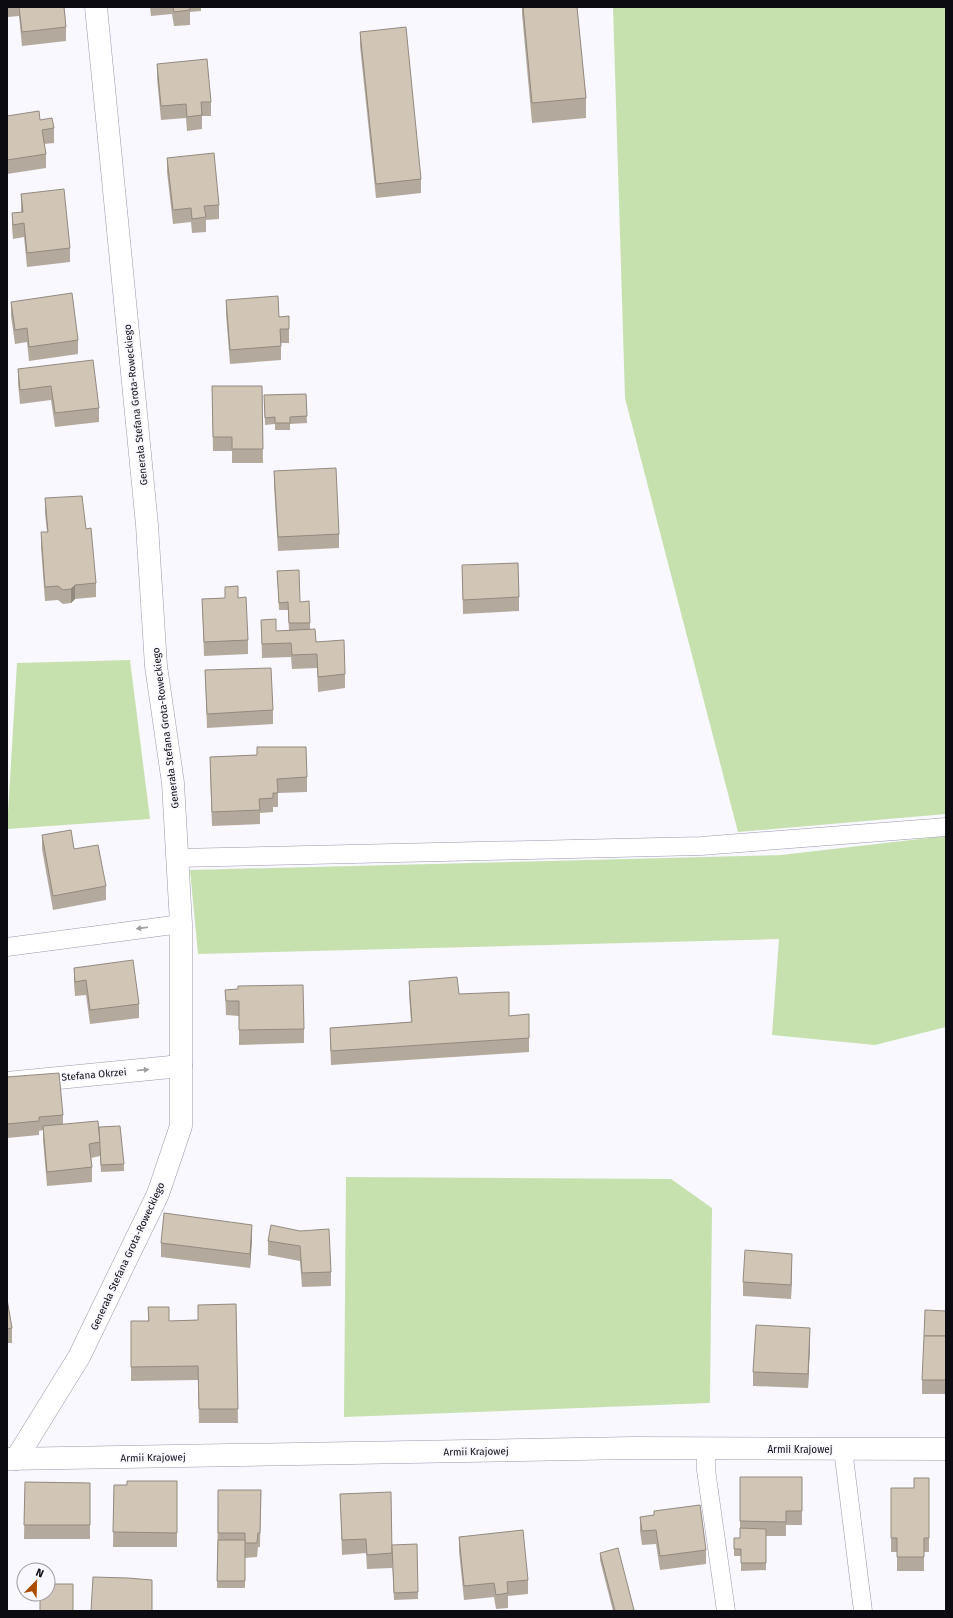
<svg xmlns="http://www.w3.org/2000/svg" width="953" height="1618" font-family="'Fira Sans',sans-serif">
  <style>
    .green { fill: #c7e1ae }
    .lines { fill: none; stroke-linecap: round; stroke-linejoin: round }
    .service-casing { stroke: #9b98a8; stroke-width: 19 }
    .minor-casing { stroke: #9b98a8; stroke-width: 23 }
    .tertiary-casing { stroke: #9b98a8; stroke-width: 23 }
    .service { stroke: #fff; stroke-width: 18 }
    .minor { stroke: #fff; stroke-width: 22 }
    .tertiary { stroke: #fff; stroke-width: 22 }
    .wall { fill: #b4a99d }
    .shaded-wall { fill: #928a7f }
    .building { fill: #d1c5b6; stroke: #928a7f }
    .oneway { fill: #9e9da0 }
    .labels { text-anchor: middle; stroke-width: 3.5; stroke-linejoin: round; paint-order: stroke }
    .street-label { font-size: 10px; fill: #0c0b11; stroke: #f9f7ff }
  </style>
  <rect width="100%" height="100%" fill="#f9f7ff"/>
  <g class="green">
    <polygon points="613,7 946,7 946,814 738,832 625,398"/>
    <polygon points="130,660 150,819 7,829 17,663"/>
    <polygon points="946,836 946,1027 875,1045 772,1035 779,939 198,954 190,870 781,855"/>
    <polygon points="346,1177 671,1179 712,1208 710,1403 344,1417"/>
  </g>
  <g class="lines">
    <defs>
      <g id="service">
        <polyline points="177,858 701,846 946,827"/>
        <polyline points="7,947 181,924"/>
        <polyline points="706,1448 706,1470 726,1611"/>
        <polyline points="843,1449 863,1611"/>
      </g>
      <g id="minor">
        <polyline points="7,1083 181,1066"/>
        <polyline points="16,1459 79,1357 158,1194 181,1126 181,924 173,783 156,666 147,525 96,7"/>
      </g>
      <polyline id="tertiary" points="7,1459 633,1448 946,1449"/>
    </defs>
    <use href="#service" class="service-casing"/>
    <use href="#minor" class="minor-casing"/>
    <use href="#tertiary" class="tertiary-casing"/>
    <use href="#service" class="service"/>
    <use href="#minor" class="minor"/>
    <use href="#tertiary" class="tertiary"/>
  </g>
  <g class="wall">
    <polygon points="7,7 64,7 66,27 66,41 22,46 19,16 8,17"/>
    <polygon points="150,7 201,7 201,11 190,12 190,25 174,26 172,14 151,16"/>
    <polygon points="522,7 577,7 586,98 586,118 532,123 522,14"/>
    <polygon points="360,32 421,179 421,193 376,198 360,46"/>
    <polygon points="157,64 211,102 211,116 202,116 202,129 187,131 186,118 161,120 157,78"/>
    <polygon points="7,116 40,120 54,128 54,143 44,144 46,154 46,168 7,174"/>
    <polygon points="167,158 219,205 219,219 206,220 206,232 192,233 191,222 173,224 167,172"/>
    <polygon points="21,194 70,248 70,262 27,267 24,237 13,239 12,227 12,213 21,212"/>
    <polygon points="226,300 279,317 289,329 289,343 281,343 281,360 230,364 226,314"/>
    <polygon points="11,302 78,340 78,354 29,361 27,342 15,344 11,316"/>
    <polygon points="18,369 99,408 99,422 55,427 51,400 20,404 18,383"/>
    <polygon points="212,386 262,386 263,463 232,463 232,451 213,451"/>
    <polygon points="306,394 307,423 290,424 290,430 275,430 275,424 265,425 264,395"/>
    <polygon points="274,471 339,534 339,548 278,551 274,485"/>
    <polygon points="45,498 86,529 96,583 96,597 75,599 71,603 63,604 58,600 45,601 41,547 41,532 47,532 45,513"/>
    <polygon points="462,565 519,597 519,611 463,614"/>
    <polygon points="277,571 300,602 310,623 310,630 316,642 345,674 345,688 318,692 317,668 292,669 291,657 262,658 261,620 276,631 289,631 288,610 279,610"/>
    <polygon points="225,587 238,598 248,640 248,654 204,656 202,599 225,598"/>
    <polygon points="205,670 273,710 273,724 207,728"/>
    <polygon points="257,747 307,777 307,792 278,793 278,807 273,807 273,812 260,813 260,824 212,826 210,771 210,757 257,755"/>
    <polygon points="42,835 74,849 106,886 106,900 53,910 42,849"/>
    <polygon points="74,968 139,1004 139,1018 90,1024 86,995 75,996 74,983"/>
    <polygon points="409,981 459,994 509,1016 529,1014 529,1052 331,1065 330,1042 330,1028 411,1022 409,995"/>
    <polygon points="225,990 304,1029 304,1043 239,1045 239,1016 226,1015"/>
    <polygon points="7,1077 63,1115 63,1124 99,1127 124,1164 124,1171 101,1172 100,1156 91,1158 92,1167 92,1182 47,1186 43,1140 43,1130 39,1131 39,1135 7,1138"/>
    <polygon points="300,1231 331,1272 331,1286 302,1287 300,1261 268,1255 268,1241"/>
    <polygon points="252,1239 250,1268 161,1257 161,1243"/>
    <polygon points="792,1268 791,1299 743,1296 743,1282"/>
    <polygon points="7,1299 12,1328 12,1343 7,1343"/>
    <polygon points="236,1304 238,1423 199,1423 198,1380 131,1381 131,1321 148,1321 148,1307 169,1321 198,1320"/>
    <polygon points="946,1311 946,1394 922,1394 922,1380"/>
    <polygon points="810,1343 808,1388 753,1386 753,1372"/>
    <polygon points="740,1477 802,1477 802,1525 786,1525 786,1536 766,1536 766,1570 741,1571 741,1556 734,1556 734,1538 740,1538"/>
    <polygon points="929,1478 929,1552 924,1552 924,1571 897,1571 897,1552 891,1552 891,1488 914,1488"/>
    <polygon points="177,1481 177,1547 113,1547 114,1485 127,1485"/>
    <polygon points="25,1482 90,1483 90,1539 24,1539"/>
    <polygon points="218,1490 261,1490 260,1547 258,1547 257,1557 245,1558 245,1547 245,1588 217,1588"/>
    <polygon points="340,1494 392,1548 418,1592 418,1599 394,1600 392,1558 392,1568 367,1569 366,1553 342,1555"/>
    <polygon points="640,1517 706,1550 706,1564 660,1570 656,1544 642,1545 640,1531"/>
    <polygon points="459,1537 528,1580 528,1594 508,1596 508,1608 496,1609 494,1597 464,1600 459,1551"/>
    <polygon points="600,1553 634,1611 613,1611 600,1560"/>
  </g>
  <g class="shaded-wall">
    <polygon points="75,585 75,599 71,603 71,589"/>
    <polygon points="252,1225 252,1239 250,1268 250,1254"/>
    <polygon points="792,1254 792,1268 791,1299 791,1285"/>
    <polygon points="810,1328 810,1343 808,1388 808,1374"/>
  </g>
  <g class="building">
    <polygon points="19,7 64,7 66,27 22,32"/>
    <polygon points="173,7 190,7 190,10 174,12"/>
    <polygon points="523,7 577,7 586,98 532,103"/>
    <polygon points="406,27 421,179 376,184 360,32"/>
    <polygon points="207,59 211,102 201,102 202,115 187,117 186,104 161,106 157,64"/>
    <polygon points="39,111 40,120 52,118 54,128 42,130 46,154 7,160 7,116"/>
    <polygon points="214,153 219,205 204,206 206,217 192,219 191,208 173,210 167,158"/>
    <polygon points="64,189 70,248 27,253 24,223 13,225 12,213 23,212 21,194"/>
    <polygon points="72,293 78,340 29,347 27,328 15,330 11,302"/>
    <polygon points="278,296 279,317 289,316 289,329 280,329 281,346 230,350 226,300"/>
    <polygon points="93,360 99,408 55,413 51,386 20,390 18,369"/>
    <polygon points="212,386 262,386 263,449 232,449 232,437 213,437"/>
    <polygon points="306,394 307,416 290,417 290,423 275,423 275,417 265,418 264,395"/>
    <polygon points="336,468 339,534 278,537 274,471"/>
    <polygon points="82,496 86,529 91,528 96,583 75,585 71,589 63,590 58,586 45,587 41,532 48,532 45,498"/>
    <polygon points="518,563 519,597 463,600 462,565"/>
    <polygon points="299,570 300,602 309,601 310,623 289,623 288,602 279,603 277,571"/>
    <polygon points="238,586 238,598 246,597 248,640 204,642 202,599 225,598 225,587"/>
    <polygon points="276,619 276,631 315,629 316,642 344,640 345,674 318,677 317,654 292,655 291,643 262,644 261,620"/>
    <polygon points="271,668 273,710 207,714 205,670"/>
    <polygon points="257,747 306,747 307,777 277,779 278,793 273,793 273,798 259,799 260,810 212,812 210,757 257,755"/>
    <polygon points="71,830 74,849 98,845 106,886 53,896 42,835"/>
    <polygon points="133,960 139,1004 90,1010 86,980 75,982 74,968"/>
    <polygon points="457,977 459,994 509,992 509,1016 529,1014 529,1038 331,1051 330,1028 412,1022 409,981"/>
    <polygon points="303,985 304,1029 239,1030 239,1001 226,1001 225,990 238,989 238,986"/>
    <polygon points="59,1073 63,1115 39,1117 39,1121 7,1124 7,1077"/>
    <polygon points="98,1121 100,1142 89,1144 92,1167 47,1172 43,1126"/>
    <polygon points="120,1126 124,1164 101,1165 99,1127"/>
    <polygon points="164,1213 252,1225 250,1254 161,1243"/>
    <polygon points="271,1225 300,1231 329,1229 331,1272 302,1273 300,1246 268,1241"/>
    <polygon points="745,1250 792,1254 791,1285 743,1282"/>
    <polygon points="7,1299 12,1328 7,1329"/>
    <polygon points="236,1304 238,1409 199,1409 198,1366 131,1367 131,1321 149,1321 148,1307 169,1307 169,1321 198,1320 198,1305"/>
    <polygon points="925,1310 946,1311 946,1336 924,1336"/>
    <polygon points="756,1325 810,1328 808,1374 753,1372"/>
    <polygon points="924,1336 946,1336 946,1380 922,1380"/>
    <polygon points="740,1477 802,1477 802,1511 786,1511 786,1522 740,1521"/>
    <polygon points="914,1478 929,1478 929,1538 924,1538 924,1557 897,1557 897,1538 891,1538 891,1488 914,1488"/>
    <polygon points="127,1481 177,1481 177,1533 113,1532 114,1485 127,1485"/>
    <polygon points="25,1482 90,1483 90,1525 24,1525"/>
    <polygon points="218,1490 261,1490 260,1533 258,1533 257,1543 245,1543 245,1533 218,1533"/>
    <polygon points="391,1492 392,1553 367,1555 366,1539 342,1540 340,1494"/>
    <polygon points="700,1505 706,1550 660,1556 656,1530 642,1531 640,1517 654,1515 654,1511"/>
    <polygon points="740,1528 766,1529 766,1563 741,1563 741,1549 734,1549 734,1538 740,1538"/>
    <polygon points="523,1530 528,1580 507,1582 508,1593 496,1595 494,1583 464,1586 459,1537"/>
    <polygon points="218,1540 245,1540 245,1581 217,1581"/>
    <polygon points="417,1544 418,1592 394,1593 392,1545"/>
    <polygon points="618,1548 634,1610 628,1611 615,1611 600,1553"/>
    <polygon points="93,1577 128,1578 152,1580 152,1611 91,1611"/>
    <polygon points="48,1584 73,1584 73,1611 40,1611 40,1594 48,1594"/>
  </g>
  <defs><path id="oneway-solid" d="M-6-.8H1V-3.2L6.5 0L1 3.2V.8H-6Z"/></defs>
  <g class="oneway">
    <use href="#oneway-solid" transform="translate(142 928) rotate(173)"/>
    <use href="#oneway-solid" transform="translate(143 1070) rotate(-5)"/>
  </g>
  <g class="labels">
    <g class="street-label">
      <text transform="translate(135 405) rotate(-96)" y="4">Generała Stefana Grota-Roweckiego</text>
      <text transform="translate(165 728) rotate(-97)" y="4">Generała Stefana Grota-Roweckiego</text>
      <text transform="translate(94 1074) rotate(-5)" y="4">Stefana Okrzei</text>
      <text transform="translate(127 1256) rotate(-65)" y="4">Generała Stefana Grota-Roweckiego</text>
      <text x="800" y="1453">Armii Krajowej</text>
      <text transform="translate(476 1451) rotate(-1)" y="4">Armii Krajowej</text>
      <text transform="translate(153 1457) rotate(-1)" y="4">Armii Krajowej</text>
    </g>
  </g>
  <rect width="953" height="1618" fill="none" stroke="#0c0b11" stroke-width="16"/>
  <g transform="translate(36 1582) rotate(23)"><circle r="19" fill="#f9f7ff" stroke="#9a99a0"/>
  <path d="M0-3L7 15L0 10L-7 15Z" fill="#ab4b00"/>
  <text y="-6" font-size="11" font-weight="bold" text-anchor="middle" fill="#0c0b11">N</text>
  </g>
</svg>
